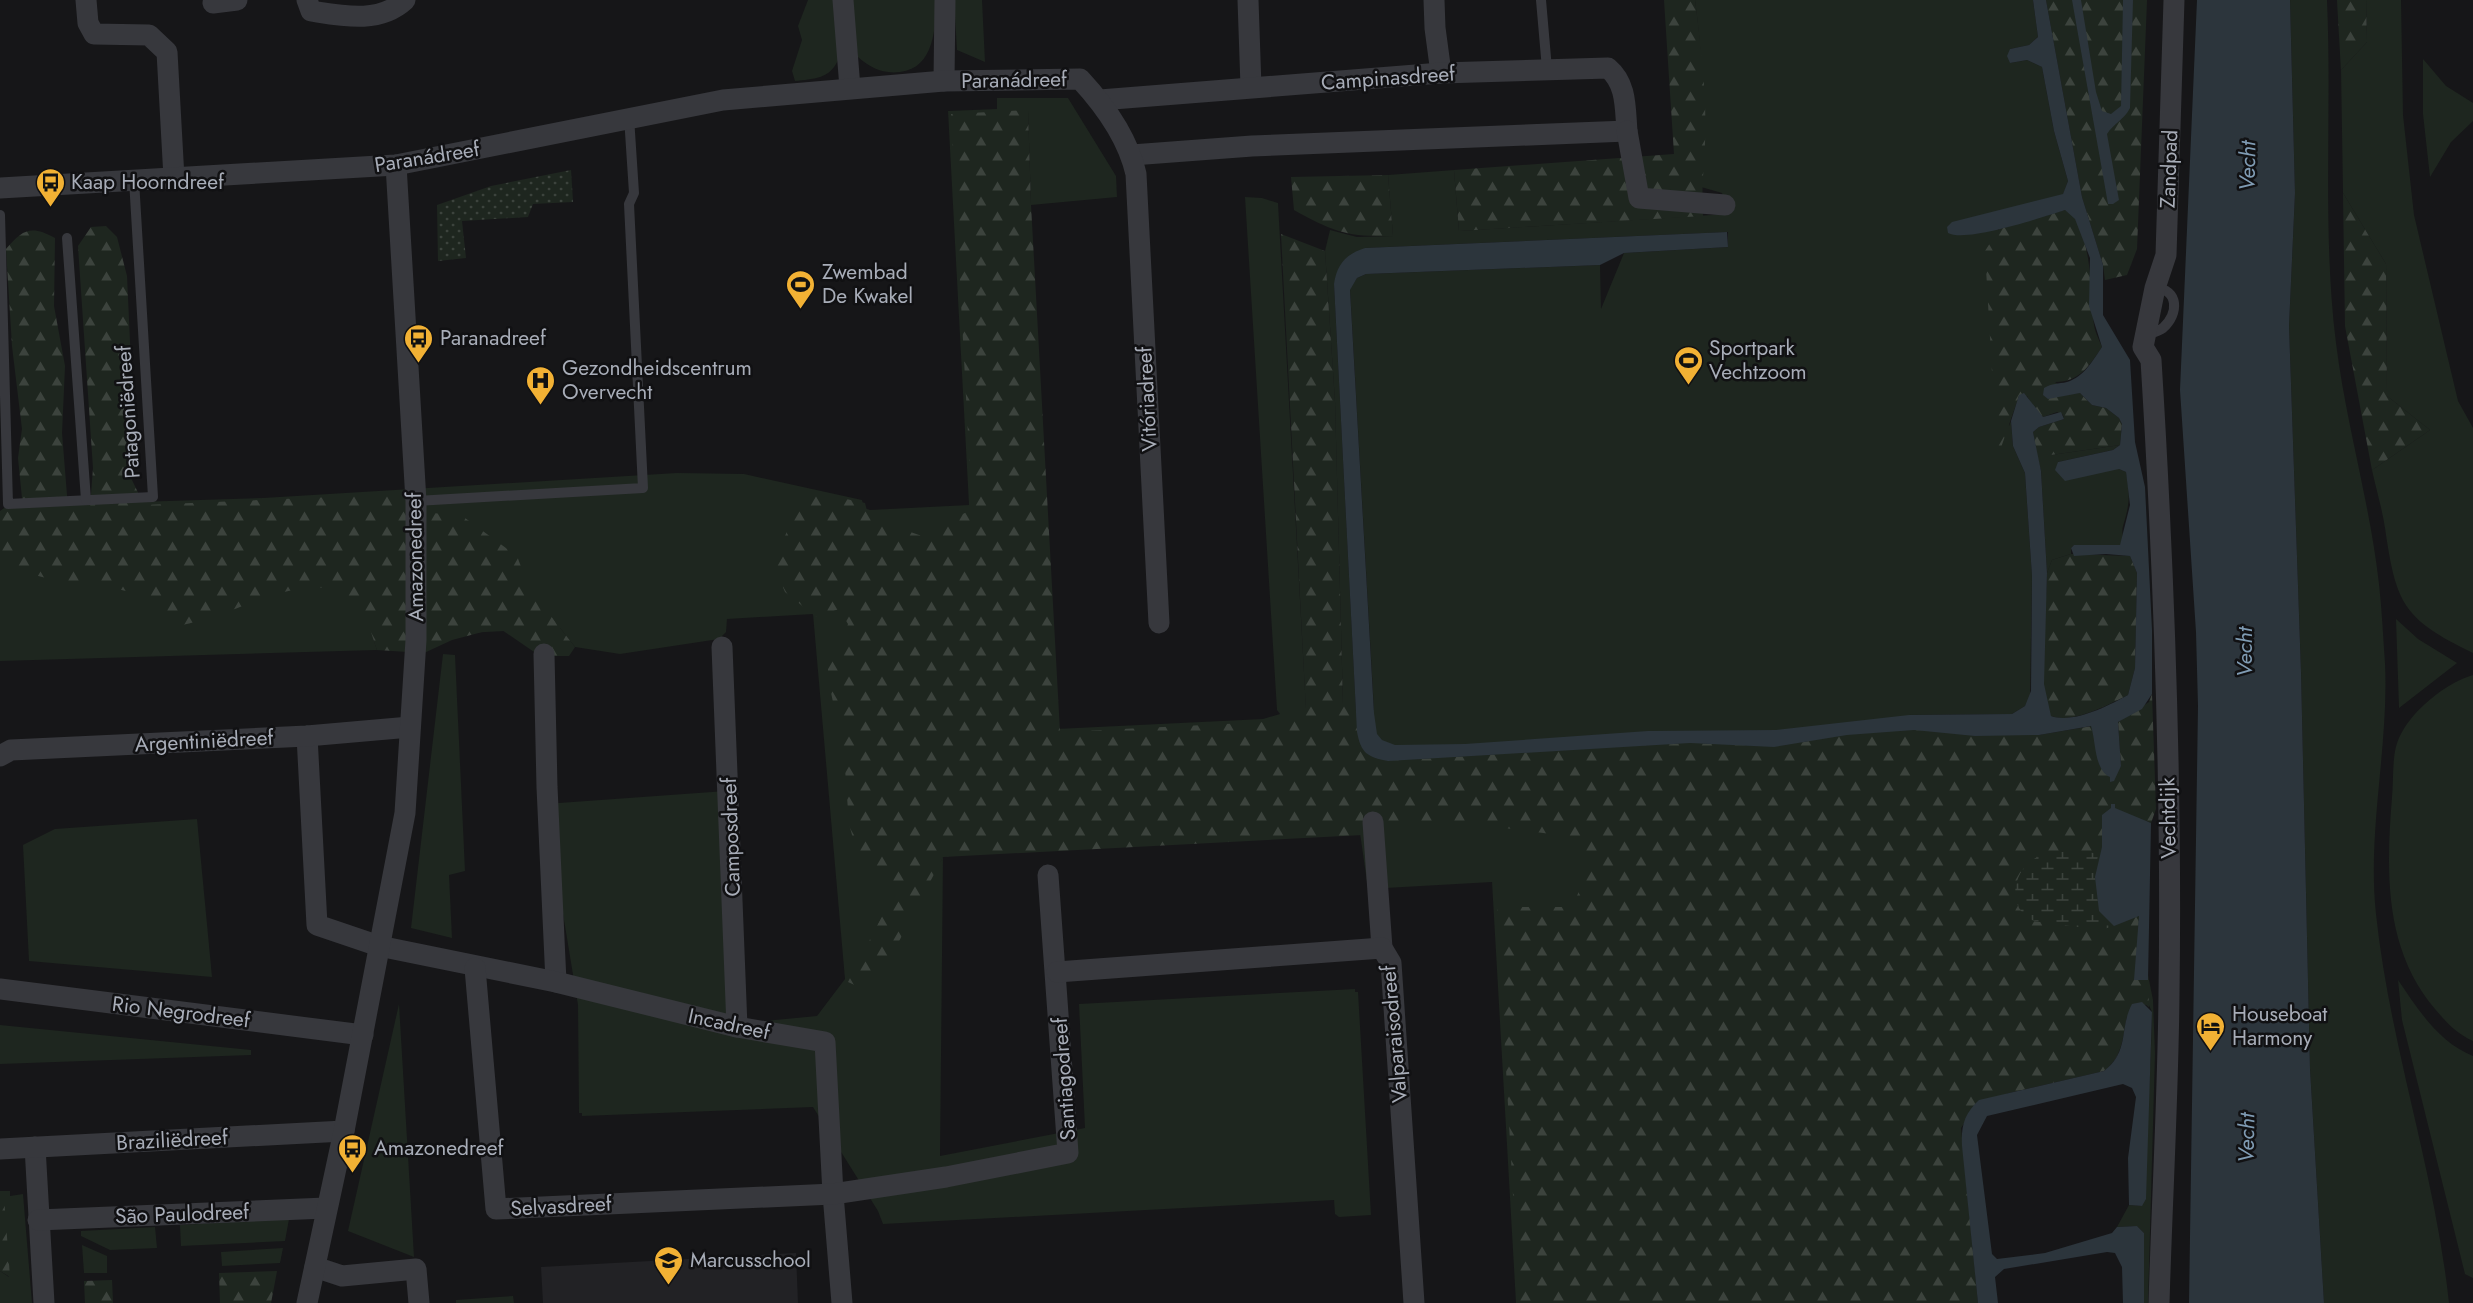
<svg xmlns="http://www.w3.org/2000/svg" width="2473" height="1303" font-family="Jost,sans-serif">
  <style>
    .built { fill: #222225 }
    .green { fill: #1e261f; fill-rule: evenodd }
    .forest { fill: url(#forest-firs) }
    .wetland { fill: url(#wetland-marsh) }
    .garden { fill: url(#garden-dots) }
    .water { fill: #2c353c }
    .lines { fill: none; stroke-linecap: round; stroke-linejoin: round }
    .lane { stroke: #37383d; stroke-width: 10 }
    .street { stroke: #37383d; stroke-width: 21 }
    .labels { text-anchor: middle; stroke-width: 5; stroke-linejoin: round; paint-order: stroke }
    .street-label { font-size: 21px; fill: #a8adb8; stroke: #111113 }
    .poi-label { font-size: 21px; fill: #a8adb8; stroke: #111113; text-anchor: start }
    .water-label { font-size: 22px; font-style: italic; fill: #7f9bb3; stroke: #111113 }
  </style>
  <defs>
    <pattern id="forest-firs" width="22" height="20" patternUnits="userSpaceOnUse" patternTransform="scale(1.5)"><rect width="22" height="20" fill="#1e261f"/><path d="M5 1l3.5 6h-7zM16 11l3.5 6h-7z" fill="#3c433d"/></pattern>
    <pattern id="wetland-marsh" width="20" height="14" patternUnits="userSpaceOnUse" patternTransform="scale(1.5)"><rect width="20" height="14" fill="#1e261f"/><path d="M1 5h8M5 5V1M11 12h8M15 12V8" fill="none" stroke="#3c433d"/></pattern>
    <pattern id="garden-dots" width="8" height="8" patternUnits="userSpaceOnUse" patternTransform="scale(1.5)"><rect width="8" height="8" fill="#1e261f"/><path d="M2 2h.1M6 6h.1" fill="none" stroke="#3c433d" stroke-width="1.8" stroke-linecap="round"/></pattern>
  </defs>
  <rect width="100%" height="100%" fill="#161618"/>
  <polygon class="built" points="796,1253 798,1303 543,1303 541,1267"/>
  <g class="green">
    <path d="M808 0H835L838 60C830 79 813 79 795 81L792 71 802 40 798 26Z"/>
    <path d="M850 0H937C935 27 935 68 900 72 882 74 871 68 858 57Z"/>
    <polygon points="954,0 982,0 985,62 957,50"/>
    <path d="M1695 0H2033L2038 37 2029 45 2010 49V63L2027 60 2042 67 2054 131 2068 181 2063 195 1997 212 2009 426 2011 421 2013 446 2025 473 2032 576 2030 698 2025 706 2012 714 1909 715 2035 731 2147 820V970L2153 1000 2155 1054 2148 1303H2144V1233L2137 1226 2117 1227 2129 1205 2142 1206C2145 1141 2151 1077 2152 1012L2148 1003 2024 1085 1583 1303H1516L1492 882 1368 889 1360 833 940 854V862L943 857 940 1156 1085 1128 1079 1004 1355 989V992H1358L1371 1215 1339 1217 1335 1214 1334 1200 883 1224 878 1211 813 1107 582 1116V1113H579L578 1005 545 804 726 791 733 1024 817 1016 845 979 813 614 727 619 726 632 719 639 620 654 575 647 560 628 373 638 377 650 0 661V511L7 506 263 498 677 473 744 474 862 500 864 508 870 510 969 505 948 111 997 109V98H1068L1116 176 1117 197 1031 205 1028 111H1025L1056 729 1263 719 1280 714 1277 710 1245 197 1262 198 1278 203 1306 708 1343 704 1335 402 1325 251 1330 230 1357 237 1393 236 1388 175 1454 170 1459 231 1727 214 1722 193 1701 187C1707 124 1703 63 1695 0ZM1728 232V247L1624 253 1601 309 1600 265 1366 274 1357 278 1350 289 1374 710 1356 711 1334 284 1365 248Z"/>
    <path d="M2290 0H2327C2332 113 2322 232 2336 343 2346 424 2370 503 2379 584 2382 610 2383 637 2385 663 2389 747 2367 830 2376 914 2390 1046 2435 1171 2449 1303H2324L2310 1069 2301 672 2289 326 2295 193Z"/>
    <path d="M2366 0H2401L2403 115 2414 215 2458 401 2473 428V653C2403 619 2396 604 2385 528 2382 508 2376 489 2372 470L2430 430 2387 396 2386 264 2343 193 2341 70 2367 42Z"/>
    <polygon points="2423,59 2446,86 2473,103 2473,121 2451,142 2430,177 2423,114"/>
    <path d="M2120 445 2113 450 2058 462 2119 469 2126 472C2130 496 2130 503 2123 526 2121 533 2125 538 2120 545H2074L2071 548V554L2052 560 2047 573 2041 471 2037 455H2051Z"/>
    <polygon points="2396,619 2418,639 2457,663 2399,708"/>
    <polygon points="443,654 455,655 465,871 449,875 452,938 411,928"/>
    <path d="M2473 675V1041C2457 1034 2446 1022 2435 1009 2384 949 2386 872 2392 797 2394 778 2391 751 2401 734 2414 709 2446 683 2473 675Z"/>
    <polygon points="197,819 212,977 29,961 23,845 55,829"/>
    <path d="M2398 980C2418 1009 2438 1042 2473 1056V1278L2465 1274 2402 1020Z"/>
    <polygon points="399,1004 414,1257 348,1231"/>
    <polygon points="0,1025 251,1050 251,1055 0,1064"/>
    <polygon points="0,1191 10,1191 10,1196 23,1194 32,1303 0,1303 0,1271 9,1277 0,1255"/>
    <polygon points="289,1219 285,1241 181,1246 180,1225"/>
    <polygon points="155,1227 157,1248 110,1250 81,1236 81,1231"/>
    <polygon points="82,1245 107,1256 107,1273 84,1273"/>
    <polygon points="283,1248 280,1263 222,1266 221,1252"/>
    <polygon points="513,1296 514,1303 456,1303 456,1300"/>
  </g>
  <g class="forest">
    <path d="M1664 0H1695C1701 47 1707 95 1705 143 1704 168 1701 191 1703 216L1459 231 1454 170 1674 154Z"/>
    <polygon points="2046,0 2147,0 2137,249 2127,275 2105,280 2103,265 2082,197"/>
    <polygon points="2337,0 2366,0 2367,42 2341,70"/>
    <path d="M1028 110 1031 205 1060 732 1266 722 1306 711 1281 234 1325 251 1335 402 1343 705 1356 714 1361 749 1370 758 1388 761 1690 743 1774 747 1847 735 1914 730 1975 736 2039 735 2092 726 2100 766 2110 777 2111 781 2121 766 2118 722 2149 702 2152 694 2156 809 2151 823 2112 808 2102 815V847L2098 854 2068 853 2028 862C2009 889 2015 895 2032 921L2101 929 2139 915 2136 980H2148L2149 1007 2142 1002 2128 1011C2123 1033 2124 1056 2104 1071L1979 1100 1961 1128 1978 1303H1519L1497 907H1572L1589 869 1574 837 1481 825H1385L1363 815V835L943 857 872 993 848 982 896 889 863 859 854 842 849 824 844 755 828 678V663L841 645 848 624 839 609 816 617 785 592 773 564 791 522 813 492 865 503 867 511C885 518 908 534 925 536L946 521 972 510 951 114Z"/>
    <path d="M1388 175 1393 236C1347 237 1334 232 1294 210L1291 177Z"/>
    <polygon points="2343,193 2386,264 2387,396 2430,430 2372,470 2345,326"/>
    <path d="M2065 210C2092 220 2091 300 2094 325 2095 332 2099 340 2102 347 2089 366 2079 382 2055 382L2071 394 2080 393 2092 405 2106 408 2119 418 2122 424 2120 445 2051 455H2037L2033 432 2039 427 2064 419 2063 415 2057 412 2043 417 2038 415 2027 396H2019L1997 459 1985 251 1999 229Z"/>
    <path d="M106 226 117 237 127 276 133 408 131 478 144 505 401 494 402 511 461 515 517 556 529 588 575 647 569 656H540L502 630 486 631 452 640 424 653 377 650C372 637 368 618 360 607 325 563 250 606 209 618 196 622 182 625 169 628L143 595 113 588 69 584 0 566V517L11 509 23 508 18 458 22 429 12 346 6 249C23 229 31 225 55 238L54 306 65 366 62 433 68 508H90L93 468 78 246 91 227Z"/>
    <path d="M2071 554 2130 556 2137 573 2135 668 2128 695C2107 705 2074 724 2051 716 2036 687 2047 609 2047 573L2052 560Z"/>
    <polygon points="0,1197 4,1197 10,1277 0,1271"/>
    <polygon points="277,1271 271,1303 220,1303 219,1273"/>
    <polygon points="112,1280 113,1303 85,1303 84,1281"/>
  </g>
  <path class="wetland" d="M2088 852 2098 854 2095 877 2099 911 2114 926C2110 927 2105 929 2100 929 2093 929 2036 922 2032 920 2003 905 2015 864 2042 855 2054 850 2074 853 2088 852Z"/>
  <polygon class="garden" points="571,170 573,202 533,204 528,217 462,221 466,258 438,261 437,205 491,186"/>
  <g class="water">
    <path d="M2033 0H2046L2082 197 2103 265V315L2130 360 2135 442 2145 487 2152 630V694L2142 709 2118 722 2121 766 2114 781 2110 782V777C2094 770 2096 741 2091 726L2039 735 1975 736 1914 730 1847 735 1774 747 1690 743 1388 761C1367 757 1361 753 1357 732L1334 284C1337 264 1346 254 1365 248L1727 232 1728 247 1624 253 1600 265 1366 274 1357 278 1350 290 1374 713 1377 734 1382 740 1395 745 1465 744 1648 731 1776 730 1909 715 2012 714 2025 706 2031 691 2032 576 2025 473 2013 446 2011 421 2019 395 2024 393 2043 417 2061 412 2064 419 2039 427 2033 432 2041 471 2047 573 2044 684 2051 716C2073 724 2108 706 2128 695L2135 668 2137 573 2130 556 2106 554 2074 556 2071 548 2074 545H2120L2130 505 2126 472 2119 469 2065 481 2055 470 2058 462 2113 450 2120 445 2122 424 2119 418 2106 408 2092 405 2080 393 2048 399 2043 395 2044 388C2052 383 2058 384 2067 382 2084 377 2093 360 2102 347L2089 306 2090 258 2075 219 2065 210C2043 217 1967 243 1948 233L1947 227 1952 222 2063 194 2068 181 2054 131 2042 67 2027 60 2010 63 2007 56 2010 49 2029 45 2038 37Z"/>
    <path d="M2072 0H2081L2096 92 2102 111 2111 114 2121 106 2123 0H2133L2130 108C2124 120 2113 124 2107 134L2119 200 2113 204H2108Z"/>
    <polygon points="2197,0 2290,0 2295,193 2289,326 2301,672 2310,1069 2324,1303 2189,1303 2198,706 2196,632 2180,390"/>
    <polygon points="2111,804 2115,804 2115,808 2151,823 2148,980 2134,980 2139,916 2114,926 2099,911 2095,877 2102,847 2102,815 2111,808"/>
    <path d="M2142 1002 2152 1012 2146 1199 2142 1206 2129 1205 2128 1158 2136 1097 2132 1088 2123 1084 1987 1116 1977 1135 1992 1254 1997 1259 2045 1253 2112 1233 2117 1227 2137 1226 2144 1233V1303H2123L2122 1267 2115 1253 2107 1252 2004 1269 1995 1277 1998 1303H1978L1962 1146C1961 1126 1964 1114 1979 1100L2104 1071C2130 1051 2119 1028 2132 1004Z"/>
  </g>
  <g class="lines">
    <g class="lane">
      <polyline points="1541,0 1547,69"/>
      <polyline points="0,215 8,504 153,497 134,180"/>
      <polyline points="67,238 86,500"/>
      <path d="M2144 335C2151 333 2158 332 2163 328 2179 314 2179 289 2155 288"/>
      <polyline points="416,501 643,488 629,204 634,193 629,117"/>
    </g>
    <g class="street">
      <polyline points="86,0 88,23 94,34 149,35 167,52 174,178"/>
      <path d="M307 0 311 11C343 16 379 24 405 0"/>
      <polyline points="843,0 850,88"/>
      <polyline points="1248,0 1251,87"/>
      <polyline points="1434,0 1435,28 1441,73"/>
      <polyline points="213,3 237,0"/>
      <polyline points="944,81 945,0"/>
      <path d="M1100 100 1441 73 1608 68C1627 84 1625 108 1627 131L1252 146 1132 155"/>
      <polyline points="1627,131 1639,198 1725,205"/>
      <path d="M0 188 396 165 723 100 944 81 1080 79C1105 106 1128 138 1136 174L1159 623"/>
      <polyline points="722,647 737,1027"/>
      <polyline points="544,654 547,787 556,982"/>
      <polyline points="307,736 317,925 379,946 556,982 737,1027 825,1042 833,1194 842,1303"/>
      <polyline points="0,756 11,750 307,736 410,727"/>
      <polyline points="1373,822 1382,948"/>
      <polyline points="475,968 496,1209 833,1194 946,1177 1068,1153 1048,875"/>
      <polyline points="1057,972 1382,948 1391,963 1414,1303"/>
      <polyline points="0,989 363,1035"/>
      <polyline points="35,1147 44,1303"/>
      <polyline points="0,1149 344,1131"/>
      <polyline points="38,1220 326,1208"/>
      <polyline points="315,1267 342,1276 416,1269 419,1303"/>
      <polyline points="307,1303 344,1131 405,813 416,640 416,501 396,165"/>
      <path d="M2159 1303C2162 1200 2168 1098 2169 995 2172 783 2164 571 2151 360L2143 347 2155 288 2166 255 2174 0"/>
    </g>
  </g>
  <defs>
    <symbol id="bus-pin" viewBox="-11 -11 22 30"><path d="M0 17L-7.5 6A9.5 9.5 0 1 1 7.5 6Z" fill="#f2b134" stroke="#111113"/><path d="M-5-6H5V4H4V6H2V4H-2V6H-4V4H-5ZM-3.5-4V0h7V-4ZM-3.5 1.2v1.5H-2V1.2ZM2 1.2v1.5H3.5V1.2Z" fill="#111"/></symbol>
    <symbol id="stadium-pin" viewBox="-11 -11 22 30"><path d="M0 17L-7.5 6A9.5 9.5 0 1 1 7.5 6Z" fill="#f2b134" stroke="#111113"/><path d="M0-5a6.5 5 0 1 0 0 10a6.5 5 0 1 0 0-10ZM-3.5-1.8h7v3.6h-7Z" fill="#111"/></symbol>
    <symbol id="hospital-pin" viewBox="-11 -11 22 30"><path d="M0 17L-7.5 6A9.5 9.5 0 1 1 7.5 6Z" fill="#f2b134" stroke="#111113"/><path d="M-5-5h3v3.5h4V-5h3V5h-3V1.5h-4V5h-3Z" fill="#111"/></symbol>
    <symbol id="hotel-pin" viewBox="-11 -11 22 30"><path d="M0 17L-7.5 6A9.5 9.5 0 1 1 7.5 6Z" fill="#f2b134" stroke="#111113"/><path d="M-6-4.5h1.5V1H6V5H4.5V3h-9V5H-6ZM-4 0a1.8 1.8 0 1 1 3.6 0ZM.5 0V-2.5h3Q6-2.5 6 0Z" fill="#111"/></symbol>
    <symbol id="school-pin" viewBox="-11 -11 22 30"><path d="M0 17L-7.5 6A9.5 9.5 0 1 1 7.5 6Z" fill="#f2b134" stroke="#111113"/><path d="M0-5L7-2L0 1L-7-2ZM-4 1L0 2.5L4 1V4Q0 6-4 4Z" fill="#111"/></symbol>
  </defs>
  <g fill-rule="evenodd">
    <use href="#bus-pin" x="34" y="166" width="33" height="45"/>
    <use href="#stadium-pin" x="784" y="268" width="33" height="45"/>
    <use href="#bus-pin" x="402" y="322" width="33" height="45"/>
    <use href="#stadium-pin" x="1672" y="344" width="33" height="45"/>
    <use href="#hospital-pin" x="524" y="364" width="33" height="45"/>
    <use href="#hotel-pin" x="2194" y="1010" width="33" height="45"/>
    <use href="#bus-pin" x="336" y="1132" width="33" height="45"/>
    <use href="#school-pin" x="652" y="1244" width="33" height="45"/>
  </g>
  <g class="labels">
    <g class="street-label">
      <text transform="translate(1388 78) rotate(-4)" y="7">Campinasdreef</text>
      <text transform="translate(1014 80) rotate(-1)" y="7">Paranádreef</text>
      <text transform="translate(427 157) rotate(-9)" y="7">Paranádreef</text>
      <text transform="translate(2169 169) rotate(-88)" y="7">Zandpad</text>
      <text transform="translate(1147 399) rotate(-93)" y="7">Vitóriadreef</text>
      <text transform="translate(128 412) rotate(-94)" y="7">Patagoniëdreef</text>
      <text transform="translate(415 557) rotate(-91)" y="7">Amazonedreef</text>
      <text transform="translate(204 741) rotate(-3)" y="7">Argentiniëdreef</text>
      <text transform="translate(2168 818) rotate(-91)" y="7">Vechtdijk</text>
      <text transform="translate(731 837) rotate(-92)" y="7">Camposdreef</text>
      <text transform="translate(181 1012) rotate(7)" y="7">Rio Negrodreef</text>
      <text transform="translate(729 1024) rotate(12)" y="7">Incadreef</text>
      <text transform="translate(1394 1034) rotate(-95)" y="7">Valparaisodreef</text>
      <text transform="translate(1064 1079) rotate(-94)" y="7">Santiagodreef</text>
      <text transform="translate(172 1140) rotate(-3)" y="7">Braziliëdreef</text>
      <text transform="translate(561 1206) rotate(-3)" y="7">Selvasdreef</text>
      <text transform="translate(182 1214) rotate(-2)" y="7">São Paulodreef</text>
    </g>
    <g class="poi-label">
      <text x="71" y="189">Kaap Hoorndreef</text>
      <text x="822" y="279">Zwembad<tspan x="822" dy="24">De Kwakel</tspan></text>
      <text x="440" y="345">Paranadreef</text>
      <text x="1709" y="355">Sportpark<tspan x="1709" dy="24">Vechtzoom</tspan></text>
      <text x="562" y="375">Gezondheidscentrum<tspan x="562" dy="24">Overvecht</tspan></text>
      <text x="2232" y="1021">Houseboat<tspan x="2232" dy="24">Harmony</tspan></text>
      <text x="374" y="1155">Amazonedreef</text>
      <text x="690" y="1267">Marcusschool</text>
    </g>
    <g class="water-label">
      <text transform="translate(2247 166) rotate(-89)" y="8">Vecht</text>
      <text transform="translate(2244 652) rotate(-90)" y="8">Vecht</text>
      <text transform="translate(2246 1138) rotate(-89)" y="8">Vecht</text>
    </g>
  </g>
</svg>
